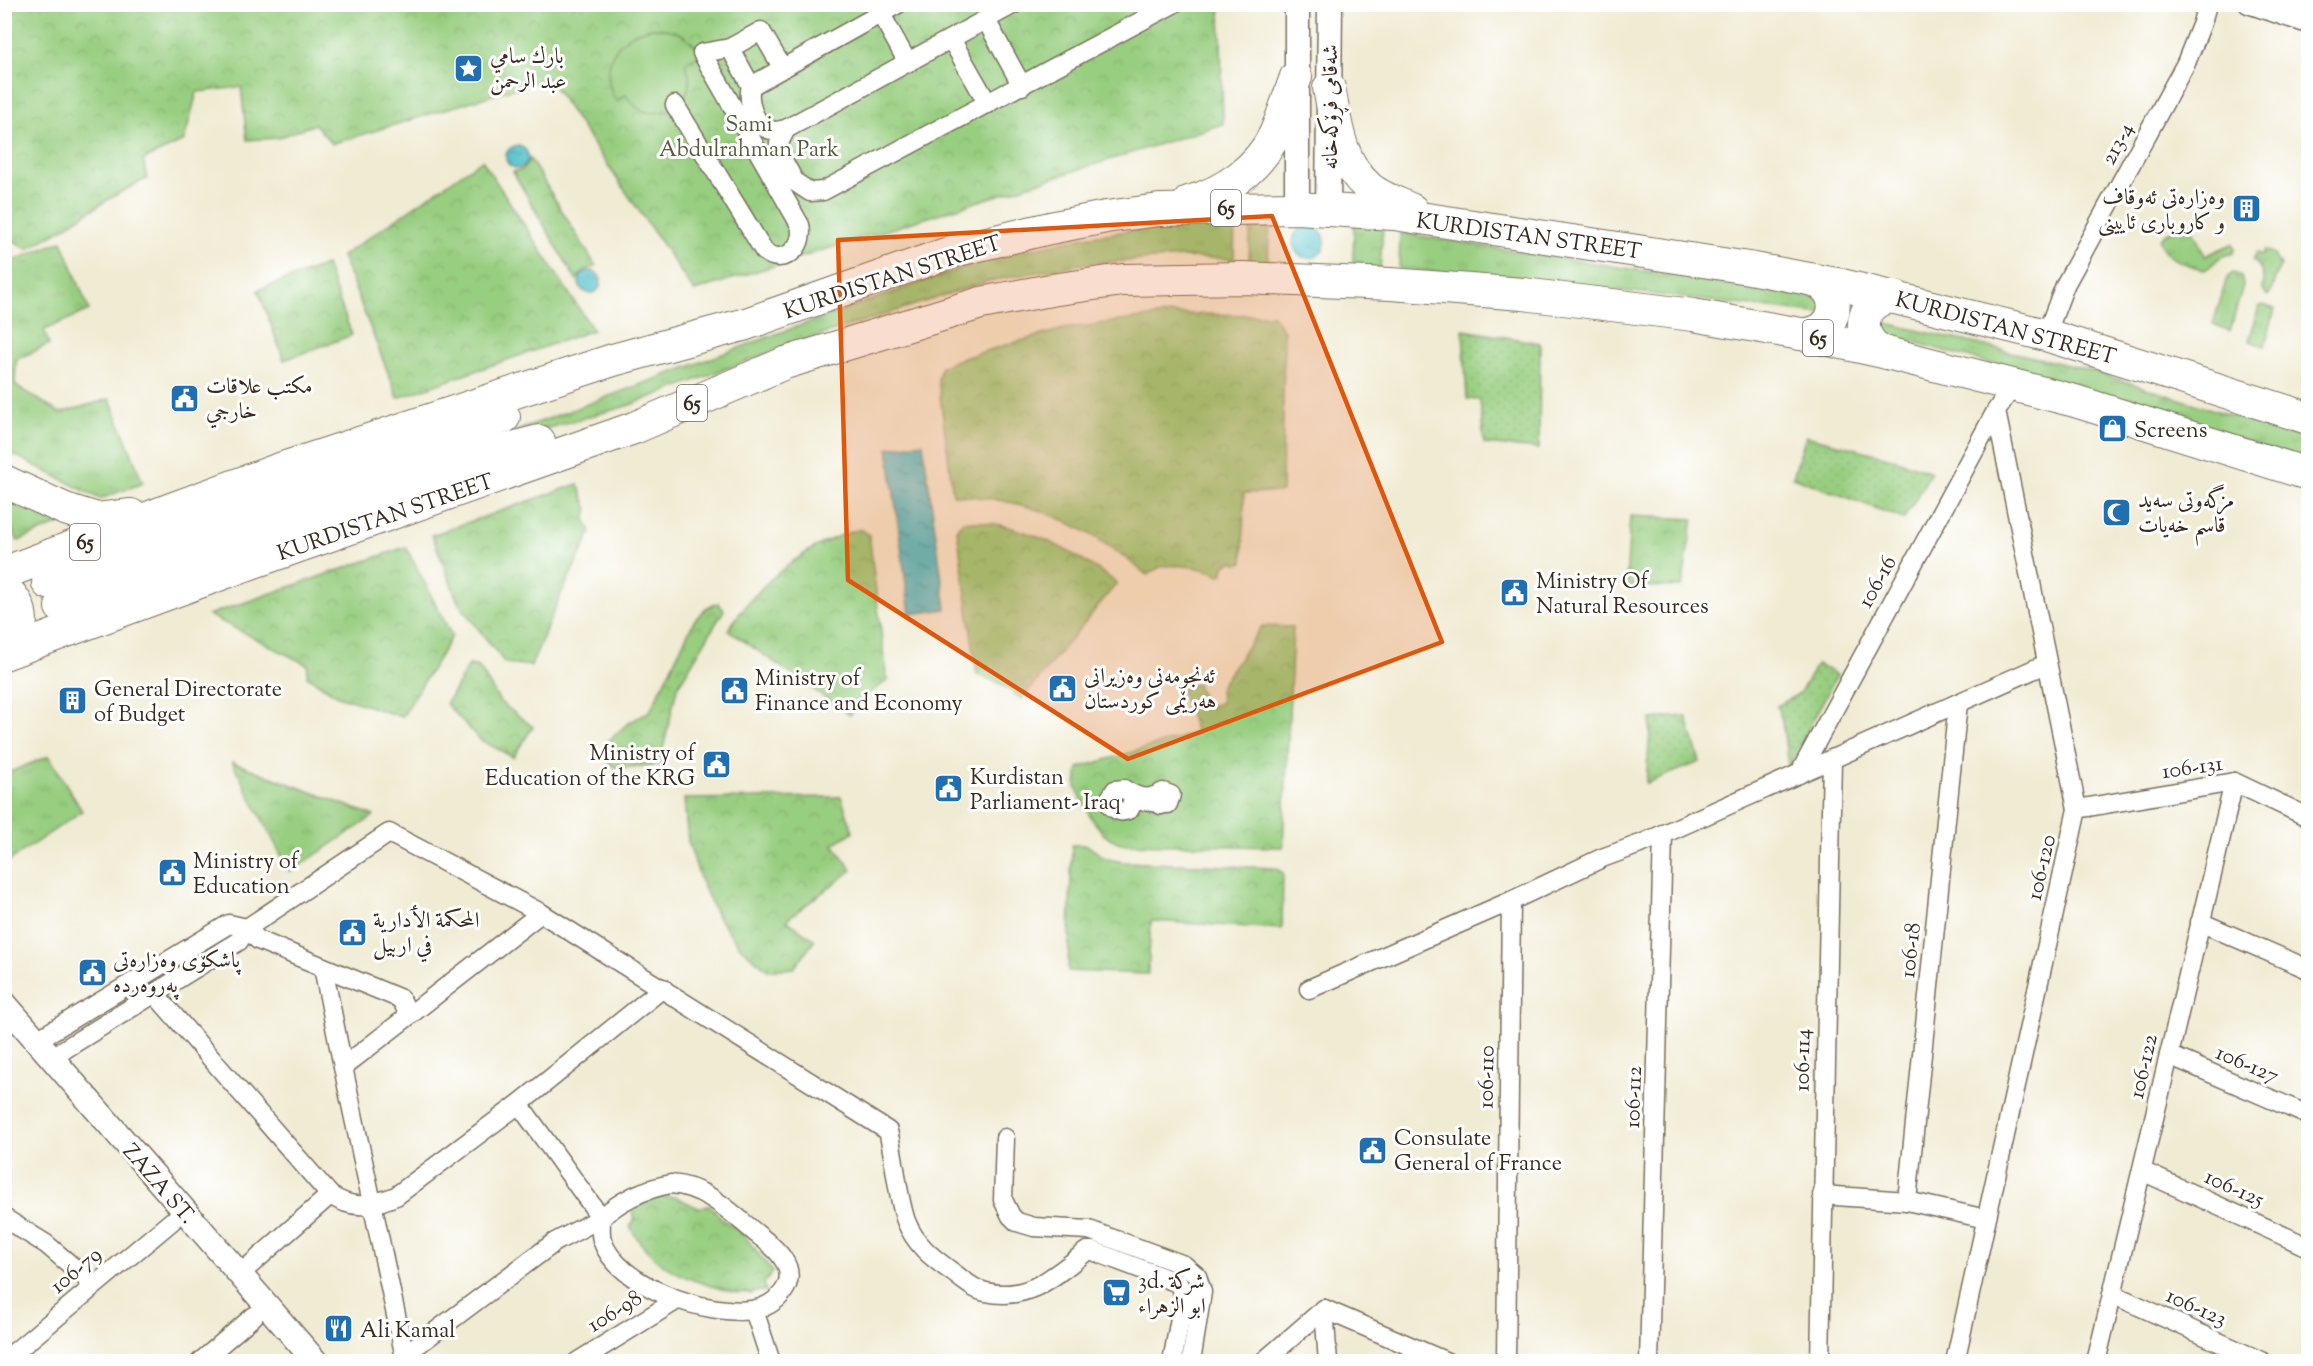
<svg xmlns="http://www.w3.org/2000/svg" width="2313" height="1366" font-family="'Sorts Mill Goudy',Amiri,serif">
  <style>
    .grass { fill: url(#grass-tufts); stroke: #6a7c4f; stroke-width: 1.5 }
    .park { fill: url(#park-crowns); stroke: #6a7c4f; stroke-width: 1.5 }
    .garden { fill: url(#garden-dots); stroke: #6a7c4f; stroke-width: 1.5 }
    .pitch { fill: #98ce80; stroke: #6a7c4f; stroke-width: 1.5 }
    .water { fill: url(#water-ripples); stroke: #487676; stroke-width: 1.5 }
    .lines { fill: none; stroke-linecap: round; stroke-linejoin: round }
    .highway-tunnel { stroke: #ccc4af; stroke-width: 32; stroke-dasharray: 32 16; stroke-linecap: butt }
    .street-casing { stroke: #7a6e5d; stroke-width: 21 }
    .secondary-casing { stroke: #7a6e5d; stroke-width: 27 }
    .highway-casing { stroke: #7a6e5d; stroke-width: 34 }
    .street { stroke: #fff; stroke-width: 18 }
    .secondary { stroke: #fff; stroke-width: 24 }
    .highway { stroke: #fff; stroke-width: 32 }
    .marked { fill: #df570d; fill-opacity: 0.2; stroke: #df570d; stroke-width: 4.5; stroke-linejoin: round }
    .labels { text-anchor: middle; stroke-width: 6; stroke-linejoin: round; paint-order: stroke }
    .shield { fill: #fff; stroke: #766a62; stroke-width: 1.5 }
    .shield-label { font-size: 21px; font-weight: bold; fill: #3b2a1e }
    .poi-label { font-size: 22px; fill: #3b2a1e; stroke: #fff; text-anchor: start }
    .street-label { font-size: 22px; fill: #3b2a1e; stroke: #fff }
    .park-label { font-size: 22px; fill: #575b3b; stroke: #fff }
  </style>
  <defs>
    <pattern id="grass-tufts" width="24" height="20" patternUnits="userSpaceOnUse" patternTransform="scale(1.5)"><rect width="24" height="20" fill="#98ce80"/><path d="M3 7l-1-3M5 7V3M7 7l1-3M15 17l-1-3M17 17v-4M19 17l1-3" fill="none" stroke="#84b16e"/></pattern>
    <pattern id="park-crowns" width="20" height="18" patternUnits="userSpaceOnUse" patternTransform="scale(1.5)"><rect width="20" height="18" fill="#98ce80"/><path d="M2 6a3 3 0 1 1 6 0M12 15a3 3 0 1 1 6 0" fill="none" stroke="#84b16e"/></pattern>
    <pattern id="garden-dots" width="8" height="8" patternUnits="userSpaceOnUse" patternTransform="scale(1.5)"><rect width="8" height="8" fill="#98ce80"/><path d="M2 2h.1M6 6h.1" fill="none" stroke="#84b16e" stroke-width="1.8" stroke-linecap="round"/></pattern>
    <pattern id="water-ripples" width="26" height="14" patternUnits="userSpaceOnUse" patternTransform="scale(1.5)"><rect width="26" height="14" fill="#56c3ce"/><path d="M2 4q2-2 4 0t4 0M15 11q2-2 4 0t4 0" fill="none" stroke="#489fa7"/></pattern>
  </defs>
  <rect width="100%" height="100%" fill="#fff"/>
  <filter id="ink" filterUnits="userSpaceOnUse"><feTurbulence type="fractalNoise" baseFrequency=".0167" numOctaves="2"/><feDisplacementMap in="SourceGraphic" scale="12" xChannelSelector="R" yChannelSelector="G"/><feConvolveMatrix kernelMatrix="1 2 1 2 8 2 1 2 1" color-interpolation-filters="sRGB"/></filter>
  <filter id="wash" filterUnits="userSpaceOnUse"><feTurbulence type="fractalNoise" baseFrequency=".008" numOctaves="4" result="noise"/><feDisplacementMap in="SourceGraphic" scale="24" xChannelSelector="R" yChannelSelector="G"/><feGaussianBlur stdDeviation="1.35" result="paint"/><feColorMatrix in="noise" values="0 0 0 0 0 0 0 0 0 0 0 0 0 0 0 0 0 1.4 0 .05"/><feComposite in="paint" operator="in"/></filter>
  <g filter="url(#wash)">
    <rect width="100%" height="100%" fill="#f0ebd3"/>
    <g class="grass">
      <polygon points="1251,218 1270,218 1268,263 1249,261"/>
      <polygon points="1235,221 1234,259 1183,257 1081,264 989,281 784,347 627,406 448,456 779,333 984,260 1078,238 1184,223"/>
      <path d="M2190 223 2205 256 2232 244 2235 249 2232 254C2215 255 2215 266 2204 270 2186 263 2164 261 2159 239L2165 234Z"/>
      <polygon points="1354,224 1383,227 1380,269 1353,267"/>
      <polygon points="1400,233 1824,299 1822,314 1581,286 1399,268"/>
      <polygon points="62,241 89,310 44,330 49,344 16,360 15,385 60,413 110,399 143,483 100,499 5,450 5,264"/>
      <path d="M2264 250 2273 253 2280 266 2270 294 2267 296 2262 289C2265 277 2262 269 2253 260L2257 253 2262 255Z"/>
      <polygon points="2233,273 2241,276 2243,285 2230,331 2213,324 2227,278"/>
      <polygon points="2263,305 2275,309 2265,346 2249,341 2259,307"/>
      <polygon points="1886,323 2089,370 2308,440 2308,462 2082,389 1881,333 1880,326"/>
      <polygon points="4,487 69,520 18,541 5,516"/>
      <polygon points="49,756 82,811 10,860 5,847 5,774"/>
      <polygon points="232,762 374,816 290,872"/>
    </g>
    <g class="park">
      <path d="M4 5H1220L1223 124 694 291 548 78 332 144 315 124 278 138 247 140 241 87 197 92 184 141 143 160 147 179C105 197 69 228 27 249L5 235Z"/>
      <polygon points="530,159 596,266 585,270 576,280 513,172 523,169"/>
      <polygon points="482,160 593,330 398,398 342,256"/>
      <polygon points="326,265 352,335 284,360 258,290"/>
      <path d="M1170 314 1273 315 1284 331 1282 492 1244 493 1243 562 1237 564 1234 561 1224 565 1223 574 1219 575C1209 568 1173 563 1160 567 1156 569 1151 573 1147 575 1087 525 1032 498 953 495L938 379 941 367 957 360 1006 345 1064 329Z"/>
      <polygon points="578,484 588,509 585,519 591,532 560,596 531,666 505,663 459,604 432,535"/>
      <polygon points="1630,516 1693,519 1682,587 1626,586"/>
      <path d="M963 521C1021 521 1071 550 1117 583L1022 699 997 682 977 675 957 529Z"/>
      <path d="M861 529 869 535 887 681 870 693 850 715 728 630C757 584 808 542 861 529Z"/>
      <polygon points="406,547 452,636 402,717 338,696 307,676 308,665 208,615"/>
      <polygon points="718,603 724,610 677,688 663,749 664,764 616,768 605,760 607,742 627,724 650,711 694,621 706,608"/>
      <polygon points="1262,626 1293,627 1283,847 1122,844 1104,835 1090,816 1076,787 1078,768 1196,733 1181,690 1197,684 1206,707 1221,703 1220,687"/>
      <polygon points="469,665 479,667 500,702 533,727 513,757 480,740 446,704"/>
      <polygon points="841,797 853,832 833,844 852,870 786,920 815,940 794,968 768,970 740,947 717,916 701,881 688,841 684,799"/>
      <polygon points="1072,845 1087,845 1105,858 1123,862 1275,868 1283,873 1282,929 1151,921 1148,974 1068,971"/>
      <path d="M660 1197H676L698 1208 710 1205 724 1221 740 1230 773 1272 764 1283 766 1291H758L751 1294C745 1291 740 1294 733 1292 688 1280 654 1270 630 1227L635 1219 632 1212C639 1203 649 1199 660 1197Z"/>
    </g>
    <g class="garden">
      <polygon points="1463,330 1540,343 1539,449 1484,444 1480,400 1467,399"/>
      <polygon points="1806,436 1891,458 1931,472 1904,519 1793,477"/>
      <path d="M1817 664 1837 675 1788 767C1785 746 1785 725 1777 706L1800 693Z"/>
      <polygon points="1686,716 1700,762 1646,783 1651,719"/>
    </g>
    <path class="pitch" d="M652 28C677 28 686 35 702 53L685 63C688 71 691 78 689 86 684 107 657 119 639 109 634 106 630 100 626 95L616 101C597 68 615 34 652 28Z"/>
    <g class="water">
      <circle cx="517" cy="157" r="11"/>
      <circle cx="1309" cy="242" r="16"/>
      <circle cx="590" cy="282" r="11"/>
      <polygon points="923,443 946,609 910,614 888,448"/>
    </g>
  </g>
  <g filter="url(#ink)">
    <g class="lines">
      <polyline class="highway-tunnel" points="4,631 61,607"/>
      <defs>
        <g id="street">
          <polyline points="2248,4 2308,24"/>
          <polyline points="881,14 908,63"/>
          <polyline points="986,20 1022,86"/>
          <polyline points="951,39 988,104"/>
          <path d="M730 48 751 86C747 101 754 126 771 130 775 132 781 130 786 129L1014 4"/>
          <polyline points="751,86 898,4"/>
          <path d="M675 105 764 251C782 267 806 248 800 225L702 53 730 48 761 31 782 67"/>
          <polyline points="786,129 779,143 780,155 795,182 810,192 823,191 1173,4"/>
          <polyline points="2046,335 2065,285 2186,63 2202,23 2207,4"/>
          <polyline points="1799,774 1996,411"/>
          <path d="M1124 789C1138 798 1148 801 1163 792L1171 795 1168 804 1165 802 1161 805 1157 803V798L1152 802 1147 800 1132 802 1130 809C1122 813 1118 812 1111 806L1110 798 1115 790Z"/>
          <polyline points="2077,809 2234,782 2308,817"/>
          <polyline points="2200,922 2308,969"/>
          <polyline points="323,967 343,1067 406,1362"/>
          <polyline points="1309,989 1511,901 1602,858 1643,843 2046,664"/>
          <path d="M155 994 330 1195C355 1211 369 1206 396 1196L519 1104 663 988"/>
          <polyline points="37,1040 229,924 247,928 258,940 401,999 409,1015"/>
          <polyline points="2169,1055 2308,1115"/>
          <path d="M52 1057 239 941 247 928 389 833 541 913 888 1131C895 1158 897 1196 906 1221 915 1244 931 1257 951 1271 961 1278 973 1290 986 1292 1029 1302 1055 1275 1087 1251H1093L1178 1283 1184 1296 1172 1362"/>
          <polyline points="343,1067 541,913"/>
          <polyline points="1005,1138 1003,1200 1011,1216 1017,1222 1034,1227 1089,1230 1184,1265 1197,1276 1202,1292 1191,1362"/>
          <polyline points="2142,1171 2308,1247"/>
          <path d="M671 1184C707 1187 730 1212 757 1234 766 1241 777 1249 783 1259 800 1283 776 1307 752 1310 708 1316 617 1287 602 1240 600 1234 601 1224 601 1218 622 1199 644 1189 671 1184Z"/>
          <polyline points="1822,1195 1907,1201 1986,1219"/>
          <polyline points="1907,1201 1958,703"/>
          <polyline points="4,1218 46,1244 93,1284"/>
          <polyline points="239,1275 330,1195"/>
          <polyline points="2112,1294 2263,1362"/>
          <polyline points="1324,1309 1447,1362"/>
          <polyline points="1324,1309 1328,1362"/>
          <polyline points="754,1310 771,1362"/>
          <polyline points="404,1355 555,1242 601,1218 519,1104"/>
          <polyline points="10,1356 172,1221"/>
          <polyline points="200,1362 254,1316"/>
          <polyline points="577,1362 677,1300"/>
          <polyline points="1263,1362 1324,1309"/>
          <polyline points="1506,1362 1511,901"/>
          <polyline points="1649,1362 1663,834"/>
          <polyline points="1820,1362 1832,759"/>
          <polyline points="1955,1362 2077,809 1996,411 2013,385"/>
          <polyline points="2096,1362 2234,782"/>
        </g>
        <g id="secondary">
          <polyline points="1297,4 1297,208"/>
          <polyline points="1328,209 1330,4"/>
          <polyline points="4,1003 316,1362"/>
        </g>
        <g id="highway">
          <path d="M1329 88C1336 122 1339 161 1367 186 1378 197 1398 203 1412 210"/>
          <path d="M1189 202C1225 192 1259 168 1275 134 1283 116 1289 96 1296 77"/>
          <path d="M1801 334C1840 335 1846 288 1809 279"/>
          <path d="M1887 353C1852 341 1858 297 1896 297"/>
          <polyline points="4,481 65,509 97,519 131,515"/>
          <polyline points="4,573 166,511 277,470 613,360 746,324 954,251 1050,228 1106,217 1159,210 1297,208 1394,214 1749,268 1842,285 2046,335 2308,418"/>
          <polyline points="48,583 192,529 504,417"/>
          <path d="M4 589C27 606 26 636 4 653"/>
          <polyline points="61,607 198,553 419,473 539,441"/>
          <polyline points="4,654 251,563 634,428 785,363 981,303 1051,290 1123,280 1244,278 1391,284 1523,294 1693,315 1801,334 1887,353 2075,401 2308,474"/>
        </g>
      </defs>
      <use href="#street" class="street-casing"/>
      <use href="#secondary" class="secondary-casing"/>
      <use href="#highway" class="highway-casing"/>
      <use href="#street" class="street"/>
      <use href="#secondary" class="secondary"/>
      <use href="#highway" class="highway"/>
    </g>
  </g>
  <path class="marked" d="M1272 216 1442 642 1128 759 848 580 838 240Z"/>
  <defs>
    <symbol id="sight-square" viewBox="-11 -11 22 22"><rect x="-9" y="-9" width="18" height="18" rx="4" fill="#1f6fb2" stroke="#fff"/><path d="M0-6L1.8-2.2L6-1.7L2.9 1.2L3.7 5.4L0 3.3L-3.7 5.4L-2.9 1.2L-6-1.7L-1.8-2.2Z" fill="#fff"/></symbol>
    <symbol id="building-square" viewBox="-11 -11 22 22"><rect x="-9" y="-9" width="18" height="18" rx="4" fill="#1f6fb2" stroke="#fff"/><path d="M-4-6H4V6H1V3H-1V6H-4ZM-2.5-4.3h1.7v1.8h-1.7ZM.8-4.3h1.7v1.8H.8ZM-2.5-1h1.7V.8h-1.7ZM.8-1h1.7V.8H.8Z" fill="#fff"/></symbol>
    <symbol id="civic-square" viewBox="-11 -11 22 22"><rect x="-9" y="-9" width="18" height="18" rx="4" fill="#1f6fb2" stroke="#fff"/><path d="M-.6-6.5H3V-4.5H.6V-3L4-1V1h2V6H-6V1h2V-1L-.6-3ZM-1.2 2.5V6h2.4V2.5Z" fill="#fff"/></symbol>
    <symbol id="shop-square" viewBox="-11 -11 22 22"><rect x="-9" y="-9" width="18" height="18" rx="4" fill="#1f6fb2" stroke="#fff"/><path d="M-5-2.5h2.3a2.7 3.5 0 0 1 5.4 0H5L5.5 6h-11ZM-1.5-2.5h3a1.5 2.3 0 0 0-3 0Z" fill="#fff"/></symbol>
    <symbol id="mosque-square" viewBox="-11 -11 22 22"><rect x="-9" y="-9" width="18" height="18" rx="4" fill="#1f6fb2" stroke="#fff"/><path d="M3.5-4.9A6 6 0 1 0 3.5 4.9A5 5 0 1 1 3.5-4.9Z" fill="#fff"/></symbol>
    <symbol id="supermarket-square" viewBox="-11 -11 22 22"><rect x="-9" y="-9" width="18" height="18" rx="4" fill="#1f6fb2" stroke="#fff"/><path d="M-6-5.5h2.5l.6 2H6L4.5 2H-2.5L-4.4-4H-6ZM-1.5 3.2a1.3 1.3 0 1 0 .1 0ZM3 3.2a1.3 1.3 0 1 0 .1 0Z" fill="#fff"/></symbol>
    <symbol id="restaurant-square" viewBox="-11 -11 22 22"><rect x="-9" y="-9" width="18" height="18" rx="4" fill="#1f6fb2" stroke="#fff"/><path d="M-5-6h1v4h1v-4h1v4h1v-4h1v5L-1.5 .5V6h-2V.5L-5-1ZM5-6V6H3V1.5H1.5Q1.5-4 5-6Z" fill="#fff"/></symbol>
  </defs>
  <g fill-rule="evenodd">
    <use href="#sight-square" x="452" y="52" width="33" height="33"/>
    <use href="#building-square" x="2230" y="192" width="33" height="33"/>
    <use href="#civic-square" x="168" y="382" width="33" height="33"/>
    <use href="#shop-square" x="2096" y="412" width="33" height="33"/>
    <use href="#mosque-square" x="2100" y="496" width="33" height="33"/>
    <use href="#civic-square" x="1498" y="576" width="33" height="33"/>
    <use href="#civic-square" x="1046" y="672" width="33" height="33"/>
    <use href="#civic-square" x="718" y="674" width="33" height="33"/>
    <use href="#building-square" x="56" y="684" width="33" height="33"/>
    <use href="#civic-square" x="700" y="748" width="33" height="33"/>
    <use href="#civic-square" x="932" y="772" width="33" height="33"/>
    <use href="#civic-square" x="156" y="856" width="33" height="33"/>
    <use href="#civic-square" x="336" y="916" width="33" height="33"/>
    <use href="#civic-square" x="76" y="956" width="33" height="33"/>
    <use href="#civic-square" x="1356" y="1134" width="33" height="33"/>
    <use href="#supermarket-square" x="1100" y="1276" width="33" height="33"/>
    <use href="#restaurant-square" x="322" y="1312" width="33" height="33"/>
  </g>
  <g class="labels">
    <g class="shield">
      <rect x="1211" y="190" width="30" height="36" rx="4.5"/>
      <rect x="1803" y="320" width="30" height="36" rx="4.5"/>
      <rect x="677" y="385" width="30" height="36" rx="4.5"/>
      <rect x="70" y="524" width="30" height="36" rx="4.5"/>
    </g>
    <g class="shield-label">
      <text x="1226" y="215">65</text>
      <text x="1818" y="345">65</text>
      <text x="692" y="410">65</text>
      <text x="85" y="549">65</text>
    </g>
    <g class="poi-label">
      <text x="490" y="63">بارك سامي<tspan x="490" dy="25">عبد الرحمن</tspan></text>
      <text x="2225" y="204" text-anchor="end">وەزارەتی ئەوقاف<tspan x="2225" dy="25">و کاروباری ئایینی</tspan></text>
      <text x="206" y="393">مكتب علاقات<tspan x="206" dy="25">خارجي</tspan></text>
      <text x="2134" y="437">Screens</text>
      <text x="2138" y="507">مزگەوتی سەید<tspan x="2138" dy="25">قاسم خەیات</tspan></text>
      <text x="1536" y="588">Ministry Of<tspan x="1536" dy="25">Natural Resources</tspan></text>
      <text x="1084" y="683">ئەنجومەنی وەزیرانی<tspan x="1084" dy="25">هەرێمی کوردستان</tspan></text>
      <text x="755" y="685">Ministry of<tspan x="755" dy="25">Finance and Economy</tspan></text>
      <text x="94" y="696">General Directorate<tspan x="94" dy="25">of Budget</tspan></text>
      <text x="695" y="760" text-anchor="end">Ministry of<tspan x="695" dy="25">Education of the KRG</tspan></text>
      <text x="970" y="784">Kurdistan<tspan x="970" dy="25">Parliament- Iraq</tspan></text>
      <text x="193" y="868">Ministry of<tspan x="193" dy="25">Education</tspan></text>
      <text x="373" y="927">المحكمة الٲدارية<tspan x="373" dy="25">في اربيل</tspan></text>
      <text x="113" y="967">پاشکۆی وەزارەتی<tspan x="113" dy="25">پەروەردە</tspan></text>
      <text x="1394" y="1145">Consulate<tspan x="1394" dy="25">General of France</tspan></text>
      <text x="1138" y="1288">3d. شركة<tspan x="1138" dy="25">ابو الزهراء</tspan></text>
      <text x="360" y="1337">Ali Kamal</text>
    </g>
    <g class="street-label">
      <text transform="translate(1329 107) rotate(-90)" y="8">شەقامی فڕۆکەخانە</text>
      <text transform="translate(2116 143) rotate(-62)" y="8">213-4</text>
      <text transform="translate(1529 235) rotate(8)" y="8">KURDISTAN STREET</text>
      <text transform="translate(892 276) rotate(-18)" y="8">KURDISTAN STREET</text>
      <text transform="translate(2006 327) rotate(15)" y="8">KURDISTAN STREET</text>
      <text transform="translate(385 516) rotate(-19)" y="8">KURDISTAN STREET</text>
      <text transform="translate(1876 581) rotate(-61)" y="8">106-16</text>
      <text transform="translate(2192 766) rotate(-8)" y="8">106-131</text>
      <text transform="translate(2040 867) rotate(-77)" y="8">106-120</text>
      <text transform="translate(1909 950) rotate(-84)" y="8">106-18</text>
      <text transform="translate(1801 1060) rotate(-89)" y="8">106-114</text>
      <text transform="translate(2248 1063) rotate(23)" y="8">106-127</text>
      <text transform="translate(2142 1066) rotate(-77)" y="8">106-122</text>
      <text transform="translate(1485 1077) rotate(-89)" y="8">106-110</text>
      <text transform="translate(1632 1097) rotate(-88)" y="8">106-112</text>
      <text transform="translate(160 1183) rotate(49)" y="8">ZAZA ST.</text>
      <text transform="translate(2235 1187) rotate(24)" y="8">106-125</text>
      <text transform="translate(75 1269) rotate(-40)" y="8">106-79</text>
      <text transform="translate(2197 1306) rotate(24)" y="8">106-123</text>
      <text transform="translate(614 1310) rotate(-32)" y="8">106-98</text>
    </g>
    <g class="park-label">
      <text x="749" y="131">Sami<tspan x="749" dy="25">Abdulrahman Park</tspan></text>
    </g>
  </g>
  <rect width="2313" height="1366" fill="none" stroke="#fff" stroke-width="24"/>
</svg>
